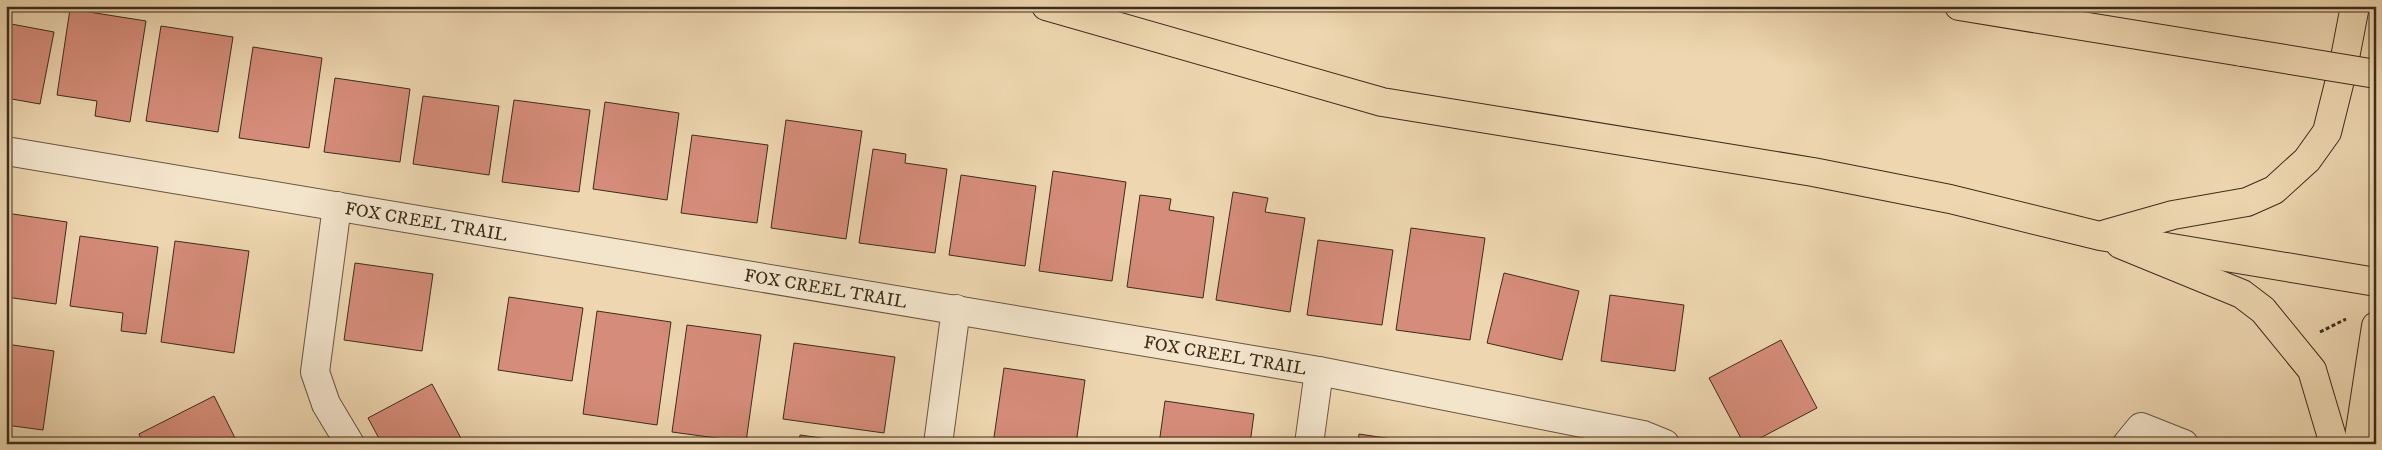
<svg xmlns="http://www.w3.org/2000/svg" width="2382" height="450" font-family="'IM FELL DW Pica',serif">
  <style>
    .building { fill: #d58c7a; stroke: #3d2c1b }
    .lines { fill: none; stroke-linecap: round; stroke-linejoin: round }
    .minor-casing { stroke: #695640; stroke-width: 30 }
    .major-casing { stroke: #3d2c1b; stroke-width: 30 }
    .highway-casing { stroke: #3d2c1b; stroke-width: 30 }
    .path { stroke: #3d2c1b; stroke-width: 3; stroke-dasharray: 4 2.5; stroke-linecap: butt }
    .minor { stroke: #f3e4cc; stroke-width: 28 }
    .major { stroke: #edd6b0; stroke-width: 28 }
    .highway { stroke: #edd6b0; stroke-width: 28 }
    .highway-bridge-casing { stroke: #3d2c1b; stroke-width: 30; stroke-linecap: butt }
    .highway-bridge { stroke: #edd6b0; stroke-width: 28 }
    .labels { text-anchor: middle; stroke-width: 4; stroke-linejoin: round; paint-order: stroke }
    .street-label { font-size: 18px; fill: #3d2c1b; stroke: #f3e4cc }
  </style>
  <rect width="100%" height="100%" fill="#edd6b0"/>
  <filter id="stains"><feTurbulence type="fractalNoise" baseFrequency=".004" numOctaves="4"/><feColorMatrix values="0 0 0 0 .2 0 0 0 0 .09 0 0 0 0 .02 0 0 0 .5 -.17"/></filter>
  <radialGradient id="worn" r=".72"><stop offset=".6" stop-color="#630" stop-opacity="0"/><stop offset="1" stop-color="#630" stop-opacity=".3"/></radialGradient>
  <g class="building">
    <polygon points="70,9 146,21 130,122 95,116 97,101 57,95"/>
    <polygon points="6,23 54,32 40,104 6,98"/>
    <polygon points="161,26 233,37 218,132 146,121"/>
    <polygon points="253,47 322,58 309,148 239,138"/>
    <polygon points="335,78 410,89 400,162 324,152"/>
    <polygon points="423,96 499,106 489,175 413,164"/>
    <polygon points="514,100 590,110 579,192 502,182"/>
    <polygon points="605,102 679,113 667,200 593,189"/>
    <polygon points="786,120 862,131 846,239 771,228"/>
    <polygon points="692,135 768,145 757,223 681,213"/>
    <polygon points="873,149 906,154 905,163 947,169 935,253 859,243"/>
    <polygon points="1053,171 1126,182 1112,281 1039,271"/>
    <polygon points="961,175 1036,186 1025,266 949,255"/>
    <polygon points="1233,192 1268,198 1265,212 1305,218 1290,312 1216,300"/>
    <polygon points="1140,195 1171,199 1169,210 1214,217 1203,298 1127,287"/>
    <polygon points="6,213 67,222 56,304 6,297"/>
    <polygon points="1411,228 1485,238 1470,340 1396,330"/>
    <polygon points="80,236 158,247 146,334 121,331 123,313 70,306"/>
    <polygon points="1318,240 1393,250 1382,325 1307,315"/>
    <polygon points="175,241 249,251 234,353 161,342"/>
    <polygon points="355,263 433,274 422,351 344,340"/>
    <polygon points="1504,273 1579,291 1562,360 1487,343"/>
    <polygon points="1610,295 1684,305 1675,371 1601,361"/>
    <polygon points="509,297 583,308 572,381 498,370"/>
    <polygon points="597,311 671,322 657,425 583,414"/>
    <polygon points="687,325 761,335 746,442 672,432"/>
    <polygon points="1781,340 1817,408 1749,444 1744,444 1709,378"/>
    <polygon points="794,343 895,357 884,433 783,419"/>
    <polygon points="6,344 54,351 43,430 6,425"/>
    <polygon points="1004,368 1085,380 1076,444 993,444"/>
    <polygon points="432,384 464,444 382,444 368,418"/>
    <polygon points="214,396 238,444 143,444 139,434"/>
    <polygon points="1165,401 1254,414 1250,444 1159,444"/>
    <polygon points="1359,434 1426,444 1358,444"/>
    <polygon points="800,435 862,444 799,444"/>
    <polygon points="6,437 49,444 6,444"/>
  </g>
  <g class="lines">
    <defs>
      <g id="minor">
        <path id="s1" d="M6 151 1319 371 1643 435 1665 444"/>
        <polyline points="337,206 315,372 326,404 350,444"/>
        <polyline points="938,444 956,309"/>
        <polyline points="1309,444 1319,371"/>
        <polyline points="2127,444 2141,427 2184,444"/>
      </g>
      <g id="major">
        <polyline points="2120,244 2242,294 2263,310 2312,370 2334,444"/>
        <polyline points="2358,444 2376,326"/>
      </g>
      <g id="highway">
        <polyline points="1046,6 1382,102 1813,172 1950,199 2100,236 2376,282"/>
        <polyline points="1959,6 2242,52"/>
        <polyline points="2106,234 2173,215 2247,202 2274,190 2307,160 2327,132 2343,68 2355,6"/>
      </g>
    </defs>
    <use href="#minor" class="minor-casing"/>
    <use href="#major" class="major-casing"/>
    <use href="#highway" class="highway-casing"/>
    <polyline class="path" points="2320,332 2346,319"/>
    <use href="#minor" class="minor"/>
    <use href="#major" class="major"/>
    <use href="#highway" class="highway"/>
    <defs>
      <polyline id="highway-bridge" points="2242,52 2376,74"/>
    </defs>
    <use href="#highway-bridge" class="highway-bridge-casing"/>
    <use href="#highway-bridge" class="highway-bridge"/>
  </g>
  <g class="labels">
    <g class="street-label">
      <text dy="6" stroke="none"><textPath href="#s1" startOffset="426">FOX CREEL TRAIL</textPath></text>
      <text dy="6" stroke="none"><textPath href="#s1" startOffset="831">FOX CREEL TRAIL</textPath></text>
      <text dy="6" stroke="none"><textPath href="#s1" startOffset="1236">FOX CREEL TRAIL</textPath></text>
    </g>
  </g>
  <rect width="2382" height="450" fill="none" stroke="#edd6b0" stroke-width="25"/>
  <rect x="8" y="8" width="2367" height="435" fill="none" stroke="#3d2c1b" stroke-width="2.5"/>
  <rect x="12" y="12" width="2357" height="425" fill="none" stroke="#3d2c1b"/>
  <rect width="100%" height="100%" filter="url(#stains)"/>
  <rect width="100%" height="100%" fill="url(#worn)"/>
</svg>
